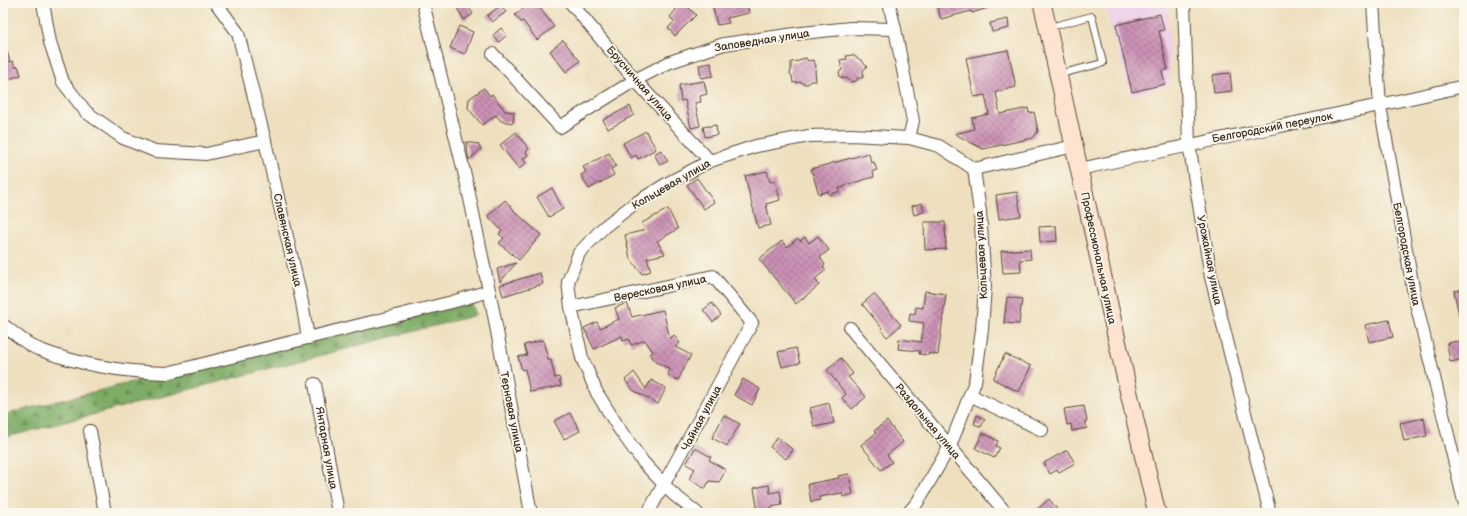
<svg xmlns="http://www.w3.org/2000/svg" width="1467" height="516" font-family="'Balsamiq Sans',sans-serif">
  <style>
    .built { fill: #ecd1e9 }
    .forest { fill: url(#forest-firs); stroke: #5c6b42 }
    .building { fill: url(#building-cross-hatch) }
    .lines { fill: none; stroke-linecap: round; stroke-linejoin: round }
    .lane-casing { stroke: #564536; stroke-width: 8 }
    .street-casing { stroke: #564536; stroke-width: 14 }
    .secondary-casing { stroke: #564536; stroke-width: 19 }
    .lane { stroke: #fff; stroke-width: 6 }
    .street { stroke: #fff; stroke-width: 12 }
    .secondary { stroke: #fee3d1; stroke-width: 17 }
    .labels { text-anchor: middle; stroke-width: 3.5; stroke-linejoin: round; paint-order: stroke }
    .street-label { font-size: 11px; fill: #3b2a1e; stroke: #fbf7ec }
  </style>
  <defs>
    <pattern id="forest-firs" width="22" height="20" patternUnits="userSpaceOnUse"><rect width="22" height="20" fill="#7eac66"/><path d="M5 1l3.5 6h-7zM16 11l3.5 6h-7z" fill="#688c53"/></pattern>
    <pattern id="building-cross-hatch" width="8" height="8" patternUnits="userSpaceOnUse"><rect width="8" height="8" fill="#cb91b5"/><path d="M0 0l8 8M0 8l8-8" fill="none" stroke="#a67793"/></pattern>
  </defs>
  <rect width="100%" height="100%" fill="#fbf7ec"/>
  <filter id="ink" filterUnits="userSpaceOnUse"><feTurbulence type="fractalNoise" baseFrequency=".025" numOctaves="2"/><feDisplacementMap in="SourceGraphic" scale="8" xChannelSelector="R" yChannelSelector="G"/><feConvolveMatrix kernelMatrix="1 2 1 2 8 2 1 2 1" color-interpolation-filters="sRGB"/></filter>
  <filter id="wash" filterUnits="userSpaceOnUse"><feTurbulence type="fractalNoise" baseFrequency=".012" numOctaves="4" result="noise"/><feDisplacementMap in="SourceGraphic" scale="16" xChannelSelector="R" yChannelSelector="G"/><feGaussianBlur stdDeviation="0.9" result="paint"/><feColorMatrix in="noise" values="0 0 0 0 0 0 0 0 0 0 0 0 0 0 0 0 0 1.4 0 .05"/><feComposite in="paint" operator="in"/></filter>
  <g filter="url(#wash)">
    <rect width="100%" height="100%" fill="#eee0bf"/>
    <polygon class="built" points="1104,3 1168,3 1170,85 1131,96"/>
    <polygon class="forest" points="454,300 471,300 476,315 3,438 3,415"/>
    <g id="blocks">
      <g class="building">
        <polygon points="454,3 466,3 473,14 464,20"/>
        <polygon points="531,3 546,3 540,8 554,27 537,40 523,21 521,22 515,15"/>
        <polygon points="679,3 684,3 696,15 675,36 668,28 674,22 670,17 676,10 674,8"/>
        <polygon points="712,3 747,3 749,13 727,18 729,23 717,25"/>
        <polygon points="936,3 997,3 997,5 972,13 971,11 941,19"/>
        <polygon points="501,5 506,12 492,22 487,16"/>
        <polygon points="1160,14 1164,30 1159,31 1168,70 1162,71 1165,84 1132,92 1116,25"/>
        <polygon points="1008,19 1009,28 992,32 990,23"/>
        <polygon points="459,26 473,32 465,54 450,48"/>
        <polygon points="501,28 507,35 499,42 493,35"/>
        <polygon points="563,40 580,61 566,72 550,51"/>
        <polygon points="5,44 10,62 13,61 15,67 18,66 21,75 3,81 3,45"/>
        <polygon points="1008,50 1016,87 996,92 1000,114 1028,108 1029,113 1034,112 1038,131 1033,138 983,149 955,134 974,129 972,118 989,114 985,95 974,97 966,58"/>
        <polygon points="853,55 862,61 867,67 863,70 863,78 858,78 856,81 851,82 848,79 840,77 839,72 842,70 840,60 847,59 846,56"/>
        <polygon points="806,58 808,61 813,60 816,66 815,71 816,81 810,81 808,84 804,84 801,82 793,83 792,76 790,74 791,70 791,62 799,61 801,59"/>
        <polygon points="711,63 713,76 701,78 699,65"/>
        <polygon points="1230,73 1232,91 1214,93 1212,75"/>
        <polygon points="704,81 707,94 700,96 701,102 695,103 700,126 691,128 685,100 681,101 679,85"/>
        <polygon points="484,88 490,96 492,94 505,111 514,112 513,123 501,121 496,115 482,125 468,108 469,99"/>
        <polygon points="630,106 634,115 608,129 603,120"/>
        <polygon points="716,125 717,135 705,137 703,127"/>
        <polygon points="646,131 656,149 638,159 636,155 631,158 623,143"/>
        <polygon points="516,132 529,149 526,152 528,155 523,159 526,163 519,169 500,145"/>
        <polygon points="466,142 478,144 481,149 469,160"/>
        <polygon points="661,150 668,161 660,165 654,154"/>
        <polygon points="609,153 616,166 611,169 614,175 589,189 581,175 586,172 583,167"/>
        <polygon points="869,153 871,163 874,162 877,170 873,171 874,177 845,185 845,187 839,188 840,191 829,195 828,191 819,194 811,169"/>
        <polygon points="767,171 770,182 775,180 780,200 766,204 771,225 758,228 745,176"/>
        <polygon points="697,178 714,202 704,209 687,185"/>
        <polygon points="552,188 563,209 549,217 537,197"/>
        <polygon points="1017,192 1021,216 999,219 996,195"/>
        <polygon points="505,200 514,210 513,210 541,235 519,260 499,243 504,238 499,234 502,231 488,216"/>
        <polygon points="922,203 924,212 914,215 912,206"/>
        <polygon points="668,209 678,229 657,241 665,254 647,258 651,271 642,274 630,258 625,235 645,230 642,223"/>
        <polygon points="924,222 945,222 946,249 925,250"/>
        <polygon points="1056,226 1057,241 1040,242 1039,227"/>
        <polygon points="818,236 829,250 820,257 825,265 823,267 826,270 815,279 819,285 796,304 759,259 782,241 787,247 798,238 800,241 805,237 809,243"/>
        <polygon points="1030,249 1031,259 1020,260 1021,272 1003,273 1001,251"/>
        <polygon points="516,263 500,282 497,269"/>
        <polygon points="540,273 543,284 503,296 500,285"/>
        <polygon points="1464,289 1464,319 1460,320 1454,291"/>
        <polygon points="925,291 946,294 938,355 929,353 929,355 919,354 920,351 898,349 899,339 921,342 924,323 909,321 910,313 915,314 916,307 923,308"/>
        <polygon points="874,294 901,325 887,337 881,330 882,328 862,304"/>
        <polygon points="1007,297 1022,299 1019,324 1004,323"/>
        <polygon points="627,303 632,317 663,310 670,339 674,335 680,343 675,347 691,355 678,380 668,375 670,369 656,362 650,354 653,352 645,340 631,345 629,339 623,341 622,336 594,349 584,328 597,322 600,328 619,319 615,308"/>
        <polygon points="712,303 721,315 713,322 703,310"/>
        <polygon points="1389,320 1393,337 1369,342 1365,325"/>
        <polygon points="543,340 548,360 551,360 555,378 559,377 561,386 530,392 525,369 522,370 518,357 527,355 524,345"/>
        <polygon points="1464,340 1464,359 1450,362 1447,343"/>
        <polygon points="796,348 800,363 782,367 778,352"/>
        <polygon points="1005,354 1031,366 1019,392 993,379"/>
        <polygon points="841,358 853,374 848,377 866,397 852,409 842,398 846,394 827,370"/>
        <polygon points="634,372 646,389 651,380 666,388 658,404 633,390 625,380"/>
        <polygon points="743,379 760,389 752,405 734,395"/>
        <polygon points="829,403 834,423 814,427 810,408"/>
        <polygon points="1084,406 1087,421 1085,421 1087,428 1072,431 1071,424 1067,425 1064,409"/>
        <polygon points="570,413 580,431 564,439 554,421"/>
        <polygon points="724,415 740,424 727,446 712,438"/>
        <polygon points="977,415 985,419 981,427 974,424"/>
        <polygon points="1424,418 1427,436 1404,441 1400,423"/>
        <polygon points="887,421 903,442 887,455 892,462 881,470 861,445 876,433 874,431"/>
        <polygon points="983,433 998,441 996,446 1000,448 994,458 975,448"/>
        <polygon points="777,437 793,450 786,459 770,447"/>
        <polygon points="695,448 711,457 709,460 726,470 719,482 709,481 705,489 689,479 695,469 686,464"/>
        <polygon points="1067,450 1075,463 1059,472 1057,470 1050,474 1044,463"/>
        <polygon points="849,474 853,494 843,497 842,493 819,497 820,500 811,502 808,484 839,478 838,476"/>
        <polygon points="769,485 770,493 780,491 782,505 771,507 772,513 758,513 754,488"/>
        <polygon points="1049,499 1060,513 1033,513"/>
      </g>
    </g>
  </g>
  <g filter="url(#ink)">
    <use href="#blocks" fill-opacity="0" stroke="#564536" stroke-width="1"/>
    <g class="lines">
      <defs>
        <polyline id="lane" points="1050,27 1092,16 1103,63 1060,74"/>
        <g id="street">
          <polyline points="43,3 50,42 63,82 86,112 123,138 155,151 206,154 265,141"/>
          <polyline points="216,3 238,33 265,141 302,302 308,338"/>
          <polyline points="423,3 467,184 493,310 531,513"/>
          <polyline points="571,3 635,80 710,161"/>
          <polyline points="889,3 895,29 913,121 909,138"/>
          <polyline points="1184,3 1189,144 1211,277 1270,513"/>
          <polyline points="1373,3 1380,106 1415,299 1464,501"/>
          <polyline points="493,54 560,127 635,80 670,62 724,44 802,33 851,28 895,29"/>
          <polyline points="974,169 1074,146"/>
          <path d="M1080 169C1208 140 1336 116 1464 86"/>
          <polyline points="571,307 713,276 752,323 648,513"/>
          <path d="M3 325C13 332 27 345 38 349 79 365 124 372 167 373L452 302 489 291"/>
          <polyline points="850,328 1006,513"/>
          <polyline points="315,384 338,513"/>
          <polyline points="970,395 1042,430"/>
          <polyline points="90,431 105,513"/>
          <polyline points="697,513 673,494 643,462 620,430 597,393 582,358 571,307 568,282 579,253 604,227 634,204 668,183 710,161 756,146 809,136 851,135 909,138 939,146 974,169 980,212 985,286 982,329 975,382 950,446 917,503 908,513"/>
        </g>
        <path id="secondary" d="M1042 3C1081 173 1116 344 1157 513"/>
      </defs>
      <use href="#lane" class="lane-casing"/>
      <use href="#street" class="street-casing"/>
      <use href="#secondary" class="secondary-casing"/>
      <use href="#lane" class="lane"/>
      <use href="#street" class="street"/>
      <use href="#secondary" class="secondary"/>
    </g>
  </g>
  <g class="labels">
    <g class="street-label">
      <text transform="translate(762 40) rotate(-9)" y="4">Заповедная улица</text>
      <text transform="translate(640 83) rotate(49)" y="4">Брусничная улица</text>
      <text transform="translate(1272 127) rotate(-11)" y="4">Белгородский переулок</text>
      <text transform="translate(671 184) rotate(-30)" y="4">Кольцевая улица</text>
      <text transform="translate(288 240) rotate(77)" y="4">Славянская улица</text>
      <text transform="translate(1407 254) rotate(79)" y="4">Белгородская улица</text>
      <text transform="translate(981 255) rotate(-93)" y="4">Кольцевая улица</text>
      <text transform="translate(1099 258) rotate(78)" y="4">Профессиональная улица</text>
      <text transform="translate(1210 260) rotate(79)" y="4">Урожайная улица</text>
      <text transform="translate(660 288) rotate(-12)" y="4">Вересковая улица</text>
      <text transform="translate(512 412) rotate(79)" y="4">Терновая улица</text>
      <text transform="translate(701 418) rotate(-62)" y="4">Чайная улица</text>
      <text transform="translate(928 421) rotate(50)" y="4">Раздольная улица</text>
      <text transform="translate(327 448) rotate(80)" y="4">Янтарная улица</text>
    </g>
  </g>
  <rect width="1467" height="516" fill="none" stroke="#fbf7ec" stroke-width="16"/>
</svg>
